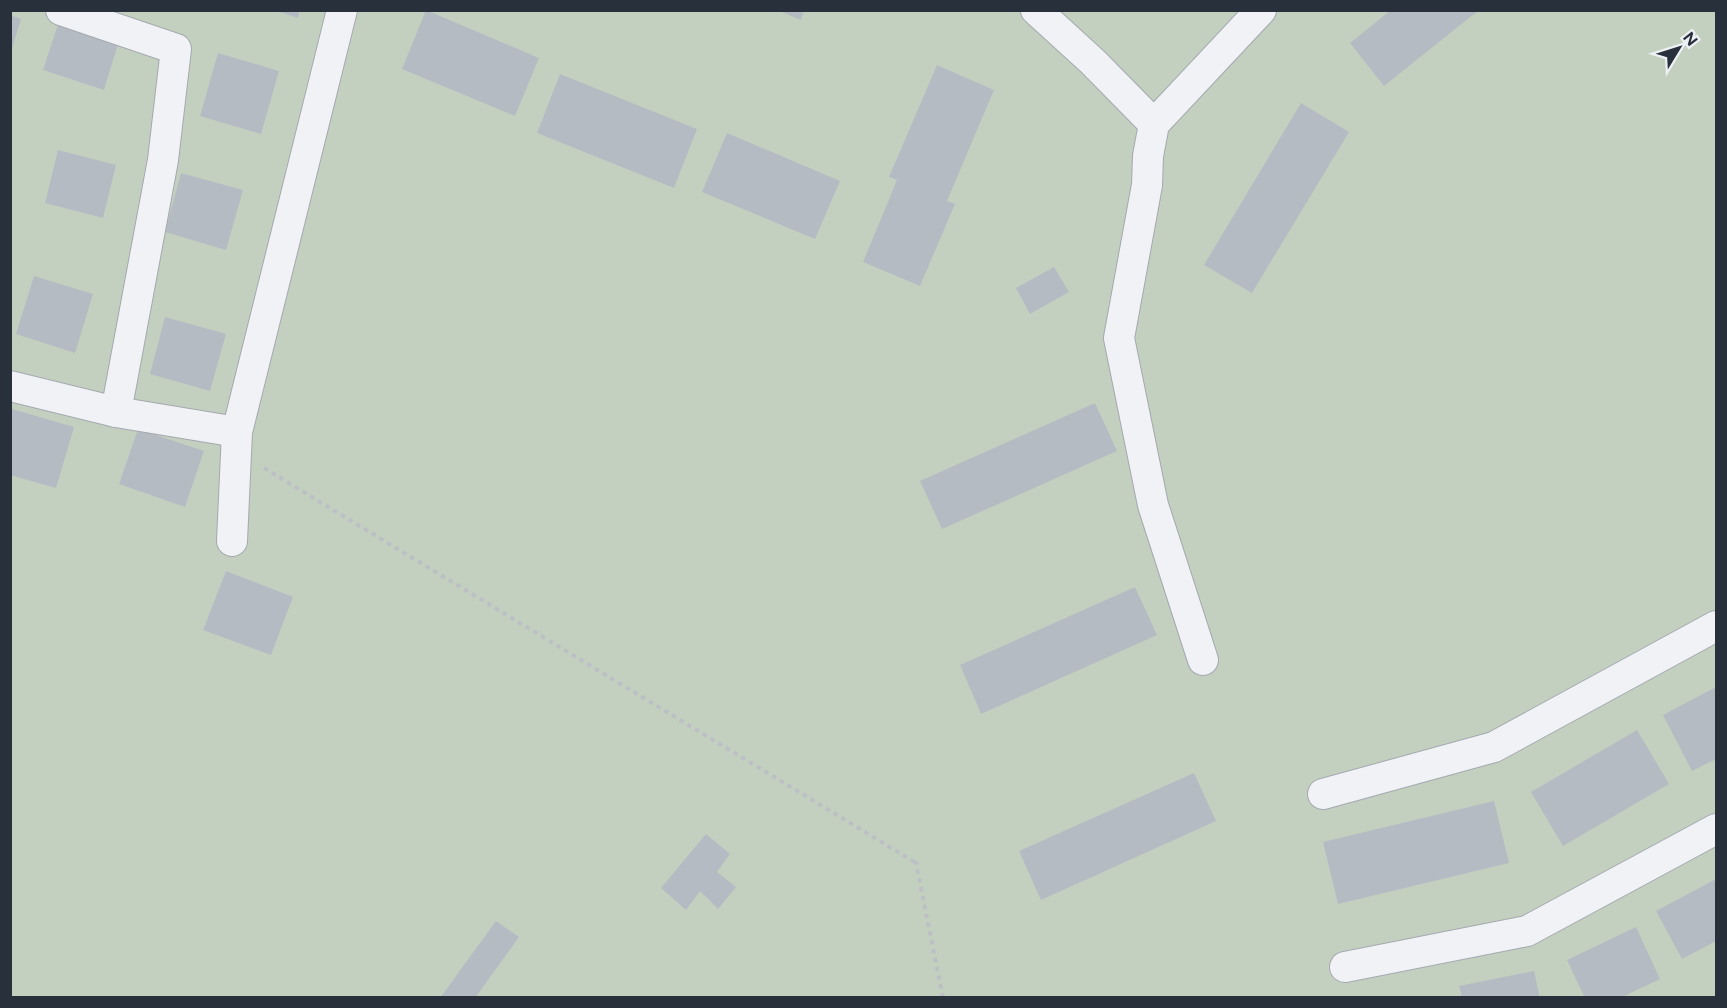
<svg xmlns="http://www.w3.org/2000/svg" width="1727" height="1008" font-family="Figtree,sans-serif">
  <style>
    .green { fill: #c4d0bf }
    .building { fill: #b5bbc3 }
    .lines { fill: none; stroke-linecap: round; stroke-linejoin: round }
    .minor-casing { stroke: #a4a9b0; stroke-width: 32 }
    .path { stroke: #bcc0c5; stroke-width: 4; stroke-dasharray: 4.5 4.5; stroke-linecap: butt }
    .minor { stroke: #f0f2f5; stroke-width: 30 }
  </style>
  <rect width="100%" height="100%" fill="#dee2e7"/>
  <rect class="green" x="11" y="11" width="1705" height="986"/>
  <g class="building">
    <polygon points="274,10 300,10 298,18"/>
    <polygon points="426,10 539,58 515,116 402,69"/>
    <polygon points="777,10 804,10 801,20"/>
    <polygon points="1391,10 1479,10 1384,86 1350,43"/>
    <polygon points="10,15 21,19 11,52 10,52"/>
    <polygon points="61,15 121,34 104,90 43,70"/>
    <polygon points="218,53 279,71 261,134 200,116"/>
    <polygon points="937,65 994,90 947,201 955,204 920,286 863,262 897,180 889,177"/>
    <polygon points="560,74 697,129 674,188 537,133"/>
    <polygon points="1301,103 1349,132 1252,293 1204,265"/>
    <polygon points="727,133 840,181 815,239 702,192"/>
    <polygon points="58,150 116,165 103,218 45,203"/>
    <polygon points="181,173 243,190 226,250 165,232"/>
    <polygon points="1054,267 1069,292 1030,314 1016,288"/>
    <polygon points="34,276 93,294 75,353 16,334"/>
    <polygon points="165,317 226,334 210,391 150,374"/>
    <polygon points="1095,403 1117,451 942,529 920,481"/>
    <polygon points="12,409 74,427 56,488 10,475"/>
    <polygon points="138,429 204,451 185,507 119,484"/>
    <polygon points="226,571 293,597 271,655 203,630"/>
    <polygon points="1135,587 1157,635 981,714 960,665"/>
    <polygon points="1716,687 1716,759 1692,771 1663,715"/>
    <polygon points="1637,730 1669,784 1563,846 1531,792"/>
    <polygon points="1194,773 1216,821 1041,900 1019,851"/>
    <polygon points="1494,801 1509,863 1338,904 1323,842"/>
    <polygon points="706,834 730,854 717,872 736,887 718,909 700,891 686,910 661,888"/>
    <polygon points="1716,879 1716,941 1682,959 1656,911"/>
    <polygon points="496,921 519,937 475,998 440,998"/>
    <polygon points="1636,927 1660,979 1620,998 1585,998 1567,960"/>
    <polygon points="1534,971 1540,998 1462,998 1459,986"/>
  </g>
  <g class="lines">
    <defs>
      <g id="minor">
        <polyline points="61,10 176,49 163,160 116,412"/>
        <polyline points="1036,10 1093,62 1154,124"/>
        <polyline points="10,386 116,412 237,432"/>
        <polyline points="232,541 237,432 342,10"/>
        <polyline points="1203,660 1153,505 1119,338 1147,185 1148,156 1154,124 1261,10"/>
        <polyline points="1323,794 1494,747 1716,626"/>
        <polyline points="1345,967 1527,931 1716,829"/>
      </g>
    </defs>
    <use href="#minor" class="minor-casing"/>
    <polyline class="path" points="264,468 913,861 915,858 943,998"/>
    <use href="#minor" class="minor"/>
  </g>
  <rect width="1727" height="1008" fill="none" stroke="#28303c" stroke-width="24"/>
  <g transform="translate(1679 48) rotate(52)" stroke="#edf0f4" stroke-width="4.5" paint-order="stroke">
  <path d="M0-4.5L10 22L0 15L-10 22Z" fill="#28303c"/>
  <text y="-9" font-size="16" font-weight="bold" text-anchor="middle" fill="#28303c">N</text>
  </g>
</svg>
